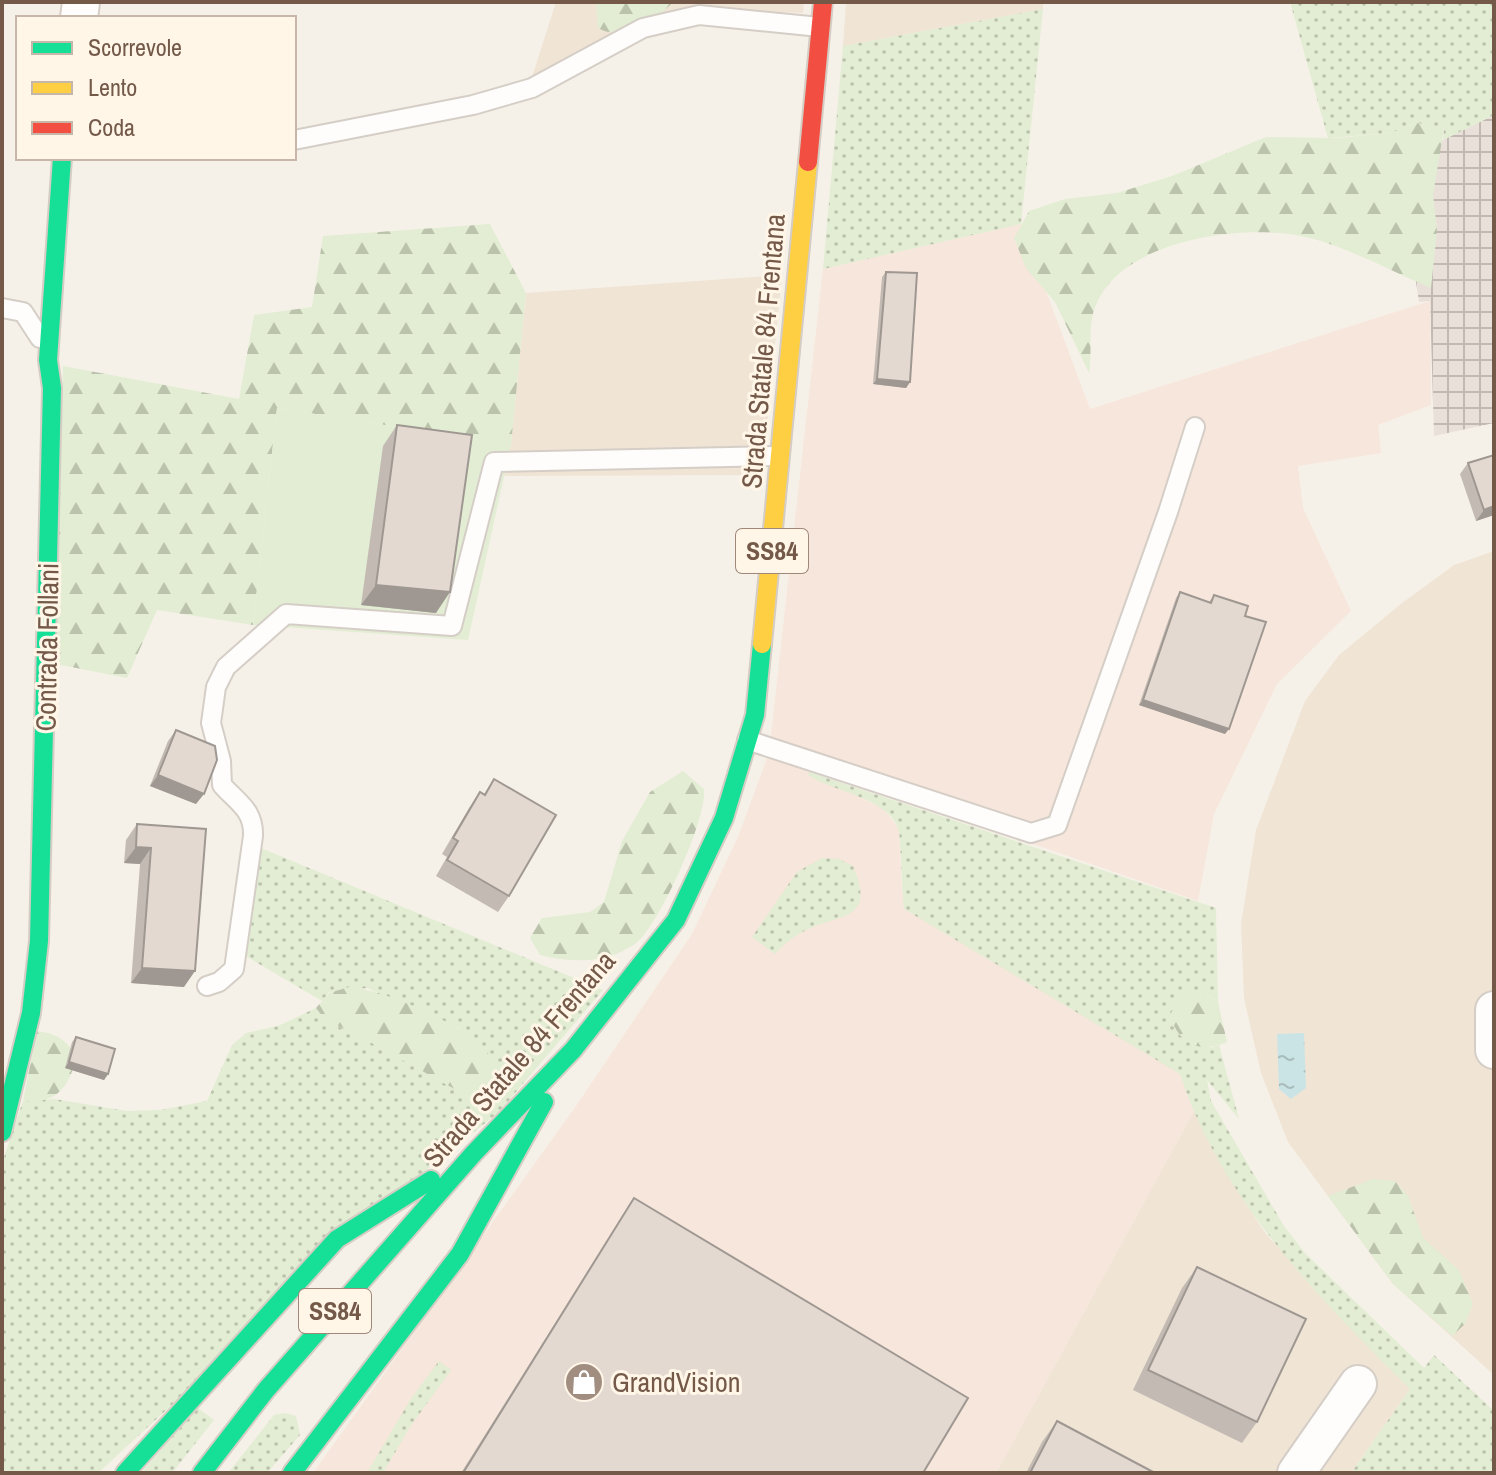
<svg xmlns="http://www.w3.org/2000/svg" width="1496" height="1475" font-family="'Archivo Narrow',sans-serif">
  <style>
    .residential { fill: #f0e4d5 }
    .commercial { fill: #f7e6db }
    .industrial { fill: url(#industrial-grid) }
    .grass { fill: url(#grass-dots) }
    .forest { fill: url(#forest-firs) }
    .park { fill: #e2edd3 }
    .water { fill: url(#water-ripples) }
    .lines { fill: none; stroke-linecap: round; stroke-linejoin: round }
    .lane-casing { stroke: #d5cec7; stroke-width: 22 }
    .street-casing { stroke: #d5cec7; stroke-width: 40 }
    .fast-casing { stroke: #d5cdc4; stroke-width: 22 }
    .slow-casing { stroke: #d5cdc4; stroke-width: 22 }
    .jam-casing { stroke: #d5cdc4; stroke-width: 22 }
    .lane { stroke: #fefdfc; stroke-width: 18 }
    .street { stroke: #fefdfc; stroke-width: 36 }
    .fast { stroke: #16e098; stroke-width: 18 }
    .slow { stroke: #ffcf43; stroke-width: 18 }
    .jam { stroke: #f24e42; stroke-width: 18 }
    .wall { fill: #c3bbb3 }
    .shaded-wall { fill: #9f9892 }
    .building { fill: #e3d9d0; stroke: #9f9892; stroke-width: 2 }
    .labels { text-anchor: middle; stroke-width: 6; stroke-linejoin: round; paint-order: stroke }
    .shield { fill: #fff6e8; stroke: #9e8879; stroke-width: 2 }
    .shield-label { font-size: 26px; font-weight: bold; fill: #745949 }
    .street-label { font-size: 28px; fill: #745949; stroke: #fff6e8 }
    .poi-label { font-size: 28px; fill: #745949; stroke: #fff6e8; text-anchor: start }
  </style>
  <defs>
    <pattern id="industrial-grid" width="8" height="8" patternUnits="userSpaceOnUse" patternTransform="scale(2)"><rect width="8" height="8" fill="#e9e1d9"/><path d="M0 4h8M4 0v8" fill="none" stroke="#c1b9b2"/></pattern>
    <pattern id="grass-dots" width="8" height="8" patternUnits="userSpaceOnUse" patternTransform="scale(2)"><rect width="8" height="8" fill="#e2edd3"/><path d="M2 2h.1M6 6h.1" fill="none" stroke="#bcc3ad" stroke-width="1.8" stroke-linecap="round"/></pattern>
    <pattern id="forest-firs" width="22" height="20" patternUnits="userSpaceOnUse" patternTransform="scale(2)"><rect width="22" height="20" fill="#e2edd3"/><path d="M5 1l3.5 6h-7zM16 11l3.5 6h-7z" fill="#bcc3ad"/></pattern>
    <pattern id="water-ripples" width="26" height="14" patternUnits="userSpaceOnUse" patternTransform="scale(2)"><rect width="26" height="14" fill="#cae4e6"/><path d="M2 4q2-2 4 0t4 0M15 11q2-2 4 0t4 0" fill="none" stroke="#a9bcbc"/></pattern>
  </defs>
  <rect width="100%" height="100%" fill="#f6f1e8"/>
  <g class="residential">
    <polygon points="556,2 804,2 803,13 734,10 603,43 532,77"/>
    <polygon points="846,2 1043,2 1043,9 843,46"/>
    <polygon points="782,275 762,475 504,476 511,445 526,293"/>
    <polygon points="1494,551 1494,1375 1393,1284 1288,1142 1261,1073 1244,998 1241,924 1256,830 1305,701 1339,655 1402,603 1454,565"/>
    <polygon points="1194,1111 1231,1181 1266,1234 1410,1389 1351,1473 996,1473"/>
  </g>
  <polygon class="commercial" points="1021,224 1090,409 1430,301 1431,405 1378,425 1381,453 1298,466 1303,508 1351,611 1277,684 1214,814 1198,901 819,770 809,772 884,809 899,829 902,893 1039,964 1180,1074 1194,1111 996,1473 313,1473 576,1106 692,934 738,837 769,753 823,269"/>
  <polygon class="industrial" points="1494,115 1494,423 1434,436 1430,301 1419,302 1398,162"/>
  <g class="grass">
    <polygon points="1290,2 1494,2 1494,115 1443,140 1444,128 1417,123 1391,133 1328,138"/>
    <polygon points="1043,9 1021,224 823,269 843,46"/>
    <path d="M809 772 1216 908 1218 1002 1205 994 1210 1048 1219 1045 1239 1119 1207 1080 1211 1101 1284 1226 1305 1253 1424 1368 1434 1355 1494 1411V1473H1351L1410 1389C1318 1297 1221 1200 1180 1074L904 909C902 895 901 835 898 828 886 797 833 792 808 775Z"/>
    <polygon points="261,848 603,990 498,1113 432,1165 98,1473 2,1473 2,1163 23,1101 54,1099 127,1111 160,1110 207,1101 232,1045 246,1033 278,1026 316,1008 326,1021 354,1033 467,1096 487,1101 458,1028 367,988 329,992 322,1001 244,955"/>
    <path d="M822 858 839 859 853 866C875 918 845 914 811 928 796 934 786 942 775 954L752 937 797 872Z"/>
    <polygon points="439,1361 451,1370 410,1427 383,1473 367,1473 410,1400"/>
    <polygon points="198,1408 214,1420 172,1473 141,1473"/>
    <polygon points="285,1413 296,1416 300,1435 267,1473 228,1473 274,1415"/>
  </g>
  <g class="forest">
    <path d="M596 2H673C657 20 621 42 598 28Z"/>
    <path d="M1417 123 1444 128 1433 195 1437 230 1431 288C1388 270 1347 246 1301 236 1238 223 1108 241 1092 318 1089 335 1092 356 1089 373L1055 302 1026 268 1014 238 1029 211 1065 199 1117 193 1172 176 1266 137 1336 138 1391 133Z"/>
    <polygon points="490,224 526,293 511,445 277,408 253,625 157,610 127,678 56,664 63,366 239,399 254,315 312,307 323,236"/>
    <path d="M683 771 704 789C708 817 658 928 635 944 606 964 572 963 540 955L530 938 542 918 590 912 604 902 622 841 650 792Z"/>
    <path d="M349 987C384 989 484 1031 495 1065 500 1079 493 1089 487 1101L467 1096 354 1033 326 1021 316 1008 329 993Z"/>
    <path d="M1199 991 1218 1002 1227 1042C1198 1054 1179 1044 1170 1015L1180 996Z"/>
    <path d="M37 1031C57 1034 66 1039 76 1057 70 1087 55 1105 23 1101Z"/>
    <polygon points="1373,1179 1395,1181 1408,1196 1423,1238 1459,1270 1473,1304 1465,1324 1452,1336 1393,1284 1328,1196"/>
  </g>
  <polygon class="park" points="277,408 511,445 468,640 253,625"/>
  <polygon class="water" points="1304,1033 1306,1088 1291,1099 1279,1089 1277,1034"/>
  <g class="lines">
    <defs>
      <g id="lane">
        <polyline points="294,140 473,105 532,88 643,28 699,15 820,27"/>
        <polyline points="2,308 23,312 40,338"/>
        <polyline points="747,740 1031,833 1057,825 1168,512 1195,427"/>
        <path d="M207 986 219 982 234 969 253 836C254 810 238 803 222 785L221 761 211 723 216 687 226 667 286 614 452 626 494 462 779 456"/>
      </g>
      <g id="street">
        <polyline points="79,18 81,2"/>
        <polyline points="1494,1010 1494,1050"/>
        <polyline points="1296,1473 1358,1384"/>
      </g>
      <g id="fast">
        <polyline points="2,1132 31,1013 39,941 52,388 48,360 62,158"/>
        <polyline points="125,1473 337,1239 431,1180"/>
        <polyline points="202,1473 266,1390 474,1153 573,1050 676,920 724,818 755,715 762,644"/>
        <polyline points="292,1473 460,1254 544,1102"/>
      </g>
      <polyline id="slow" points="762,644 808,162"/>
      <polyline id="jam" points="808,162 823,2"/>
    </defs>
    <use href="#lane" class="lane-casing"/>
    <use href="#street" class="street-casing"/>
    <use href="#fast" class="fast-casing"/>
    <use href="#slow" class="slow-casing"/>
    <use href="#jam" class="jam-casing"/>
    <use href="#lane" class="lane"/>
    <use href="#street" class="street"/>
    <use href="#fast" class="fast"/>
    <use href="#slow" class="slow"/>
    <use href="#jam" class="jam"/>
  </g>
  <g class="wall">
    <polygon points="886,272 910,382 906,388 873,384 882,277"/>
    <polygon points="397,425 436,613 361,605 383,446"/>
    <polygon points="1494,455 1494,515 1476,521 1460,474 1468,463"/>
    <polygon points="1180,592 1209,602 1214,595 1245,616 1225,734 1139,705 1176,598"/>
    <polygon points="176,730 196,804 150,786 168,741"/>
    <polygon points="494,779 509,896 498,912 436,876 447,857 442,854 469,808 480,792 484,794"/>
    <polygon points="137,824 206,829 184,987 131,983 140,864 124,863 126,840"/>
    <polygon points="76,1037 108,1074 104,1080 65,1068 72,1042"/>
    <polygon points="634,1198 923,1473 461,1473"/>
    <polygon points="1197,1267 1257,1422 1242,1443 1133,1390 1182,1288"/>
    <polygon points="1057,1421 1155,1473 1026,1473 1042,1442"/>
  </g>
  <g class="shaded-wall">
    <polygon points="877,379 910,382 906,388 873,384"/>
    <polygon points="1494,506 1494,515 1476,521 1484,510"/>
    <polygon points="376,585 450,592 436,613 361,605"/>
    <polygon points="1143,700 1229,729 1225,734 1139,705"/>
    <polygon points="158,775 204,794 196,804 150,786"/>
    <polygon points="136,847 151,848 140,864 124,863"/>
    <polygon points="142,968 195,971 184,987 131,983"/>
    <polygon points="69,1062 108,1074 104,1080 65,1068"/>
  </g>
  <g class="building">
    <polygon points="886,272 917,273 910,382 877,379"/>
    <polygon points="397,425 472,435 450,592 376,585"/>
    <polygon points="1494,455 1494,506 1484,510 1468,463"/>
    <polygon points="1180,592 1211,603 1214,595 1248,606 1245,616 1266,622 1229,729 1143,700"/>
    <polygon points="176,730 215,746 217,760 204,794 158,775"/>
    <polygon points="494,779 556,815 509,896 447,860 458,841 453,838 480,792 485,795"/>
    <polygon points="137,824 206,829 195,971 142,968 151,848 136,847"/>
    <polygon points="76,1037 115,1049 108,1074 69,1062"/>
    <polygon points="634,1198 968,1398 923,1473 463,1473"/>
    <polygon points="1197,1267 1306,1319 1257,1422 1148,1370"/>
    <polygon points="1057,1421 1155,1473 1030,1473"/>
  </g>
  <defs>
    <symbol id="shop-disc" viewBox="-11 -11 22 22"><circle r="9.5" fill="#a28e81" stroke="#fff6e8"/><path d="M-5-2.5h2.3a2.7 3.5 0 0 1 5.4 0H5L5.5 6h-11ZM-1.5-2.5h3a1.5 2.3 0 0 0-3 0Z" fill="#fff"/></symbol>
  </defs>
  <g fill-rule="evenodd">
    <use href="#shop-disc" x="562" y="1360" width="44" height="44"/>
  </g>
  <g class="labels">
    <g class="shield">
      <rect x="736" y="529" width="72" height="44" rx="6"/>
      <rect x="299" y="1289" width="72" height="44" rx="6"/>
    </g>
    <g class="shield-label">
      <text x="772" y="560">SS84</text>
      <text x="335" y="1320">SS84</text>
    </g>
    <g class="street-label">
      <text transform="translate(763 351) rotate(-85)" y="10">Strada Statale 84 Frentana</text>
      <text transform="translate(47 647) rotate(-89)" y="10">Contrada Follani</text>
      <text transform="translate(519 1059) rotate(-49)" y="10">Strada Statale 84 Frentana</text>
    </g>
    <g class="poi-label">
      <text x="612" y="1392">GrandVision</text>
    </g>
  </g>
  <rect width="1496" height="1475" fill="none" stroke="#745949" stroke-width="8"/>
  <rect x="16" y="16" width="280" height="144" fill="#fff6e8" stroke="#c7b7a8" stroke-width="2"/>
  <rect x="32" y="42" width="40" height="12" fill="#16e098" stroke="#c7b7a8" stroke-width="2"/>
  <text x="88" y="56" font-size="24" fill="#745949">Scorrevole</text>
  <rect x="32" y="82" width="40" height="12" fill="#ffcf43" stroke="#c7b7a8" stroke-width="2"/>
  <text x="88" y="96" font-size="24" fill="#745949">Lento</text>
  <rect x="32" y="122" width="40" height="12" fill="#f24e42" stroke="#c7b7a8" stroke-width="2"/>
  <text x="88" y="136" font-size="24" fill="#745949">Coda</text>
</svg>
